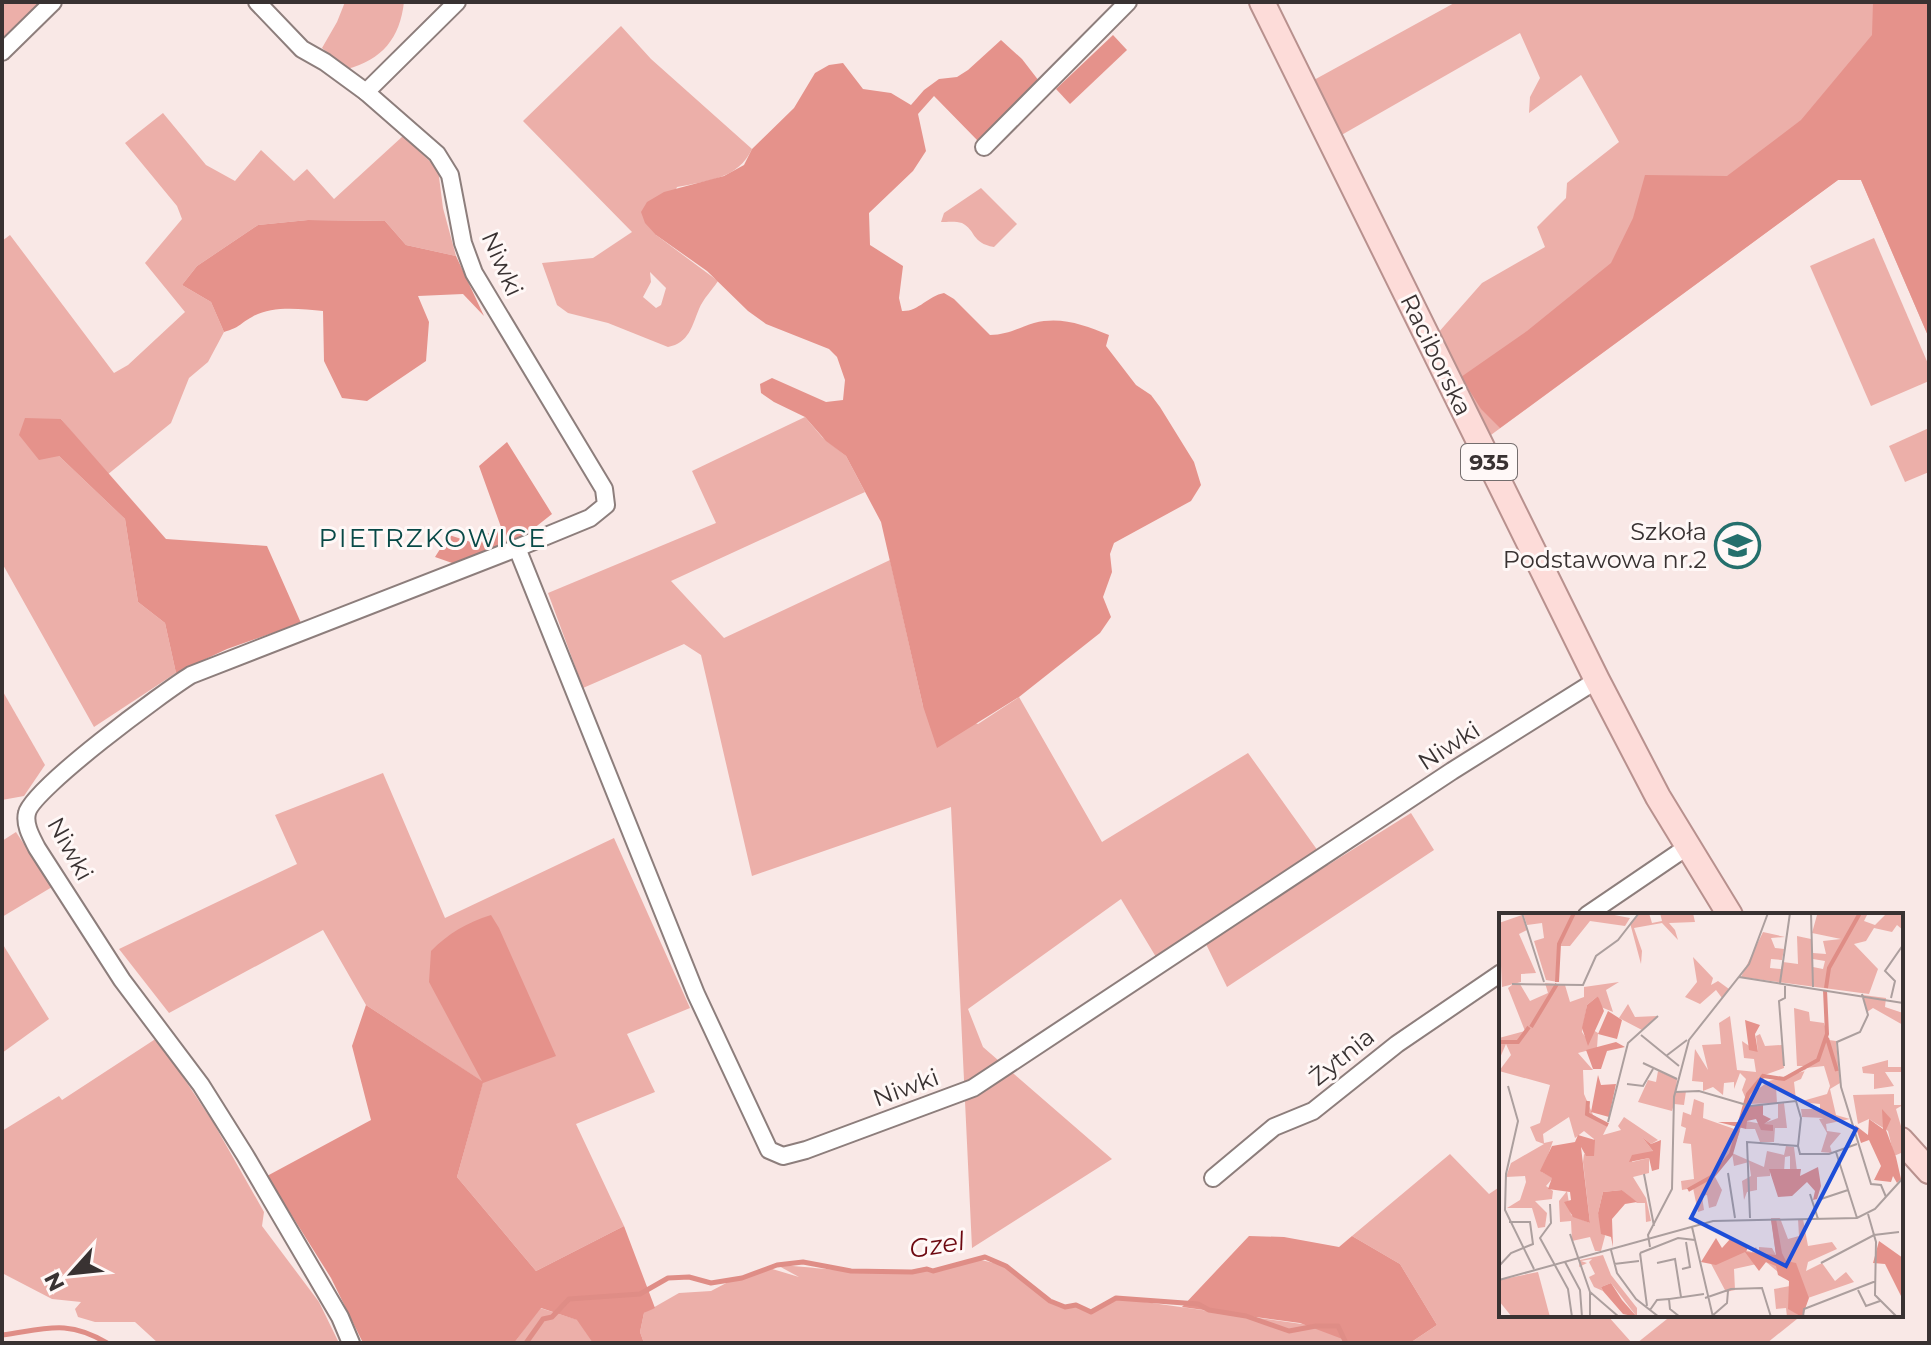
<svg xmlns="http://www.w3.org/2000/svg" width="1931" height="1345" font-family="Montserrat,sans-serif">
  <style>
    .green { fill: #ecafa9; fill-rule: evenodd }
    .forest { fill: #e5928b }
    .lines { fill: none; stroke-linecap: round; stroke-linejoin: round }
    .stream { stroke: #df8d86; stroke-width: 5 }
    .minor-casing { stroke: #8d7e7c; stroke-width: 20 }
    .primary-casing { stroke: #b8918e; stroke-width: 28 }
    .minor { stroke: #fff; stroke-width: 16 }
    .primary { stroke: #fddcd9; stroke-width: 24 }
    .labels { text-anchor: middle; stroke-width: 6; stroke-linejoin: round; paint-order: stroke }
    .shield { fill: #fff8f7; stroke: #746d6d; stroke-width: 2 }
    .shield-label { font-size: 22px; font-weight: bold; fill: #393232 }
    .street-label { font-size: 24px; fill: #393232; stroke: #fff8f7 }
    .poi-label { font-size: 24px; fill: #393232; stroke: #fff8f7; text-anchor: end }
    .neighbourhood-label { font-size: 26px; letter-spacing: 2px; fill: #084947; stroke: #fff8f7 }
    .water-label { font-size: 26px; font-style: italic; fill: #6d0810; stroke: #fff8f7 }
    .inset-river { fill: none; stroke: #df8d86; stroke-width: 4 }
    .inset-road { fill: none; stroke: #ac9f9e; stroke-width: 2 }
    .view { fill: #1d4ed8; fill-opacity: 0.15; stroke: #1d4ed8; stroke-width: 4 }
    .inset-edge { fill: none; stroke: #393232; stroke-width: 4 }
  </style>
  <rect width="100%" height="100%" fill="#f9e8e6"/>
  <g class="green">
    <polygon points="2,2 41,2 2,43"/>
    <path d="M345 2H404C400 38 382 60 347 69L322 48 337 22Z"/>
    <polygon points="1456,2 1929,2 1929,338 1861,180 1838,180 1480,443 1430,342 1482,283 1545,247 1537,227 1566,198 1567,183 1619,142 1581,75 1529,113 1530,97 1540,78 1520,33 1331,141 1303,86"/>
    <path d="M621 26 651 59 752 149C738 179 707 181 677 187L656 235 718 281C712 290 703 299 699 309 692 326 689 343 668 347L608 323 568 313 557 305 542 263 593 258 632 232 523 121ZM650 272 666 288 661 305 656 308 643 297 651 282Z"/>
    <polygon points="163,113 206,165 235,181 261,150 294,181 307,169 334,199 403,136 438,169 443,208 456,256 406,245 385,221 308,220 258,225 197,266 182,285 211,302 224,332 208,362 189,378 171,423 107,475 61,419 59,456 125,519 138,602 165,623 176,673 94,727 2,563 2,241 10,235 114,373 128,365 185,312 145,263 182,219 177,206 125,143"/>
    <path d="M981 188 1017 224 994 247C971 243 976 230 962 223 956 221 947 222 941 222L944 213Z"/>
    <polygon points="1874,238 1929,366 1929,381 1871,406 1810,266"/>
    <polygon points="805,417 822,437 846,456 865,492 671,581 724,638 890,560 923,706 978,724 1019,697 1102,842 1248,753 1328,865 1411,813 1434,850 1227,987 1205,942 1156,957 1121,899 968,1009 983,1047 1112,1159 972,1248 951,807 752,876 701,655 684,644 583,688 548,593 716,523 692,471"/>
    <polygon points="1929,428 1929,472 1905,482 1889,446"/>
    <polygon points="2,690 45,765 24,796 2,800"/>
    <polygon points="383,773 445,918 614,838 690,1008 627,1034 655,1092 576,1124 624,1226 536,1271 457,1177 483,1082 366,1005 323,930 169,1013 119,949 297,864 275,815"/>
    <polygon points="16,832 52,887 2,917 2,841"/>
    <polygon points="2,943 49,1019 2,1053"/>
    <polygon points="157,1038 213,1122 264,1212 262,1226 319,1302 339,1343 158,1343 135,1322 95,1322 78,1317 75,1309 81,1302 52,1299 2,1273 2,1131 59,1096 62,1100"/>
    <polygon points="1450,1154 1489,1194 1501,1186 1501,1315 1607,1315 1632,1343 1410,1343 1437,1325 1400,1264 1352,1236"/>
    <path d="M973 1258 1006 1266 1050 1301 1065 1307 1076 1305 1091 1312 1116 1298 1316 1326 1354 1343H644L640 1332 644 1313 679 1293 711 1291 734 1279 769 1268 799 1277 777 1265C829 1268 929 1283 973 1258Z"/>
    <polygon points="540,1308 578,1320 594,1343 514,1343"/>
    <polygon points="1672,1315 1802,1315 1767,1343 1637,1343"/>
  </g>
  <g class="forest">
    <polygon points="1873,2 1929,2 1929,338 1861,180 1838,180 1500,428 1481,409 1461,377 1527,331 1611,263 1633,218 1645,175 1727,176 1801,120 1872,35"/>
    <polygon points="1113,35 1127,50 1070,104 1056,89"/>
    <path d="M1001 40 1022 59 1039 81 978 141 934 96 918 114 926 151 913 171 869 213 870 245 903 266 899 298 902 311C918 312 928 296 944 293L954 299 990 335C1007 335 1018 328 1034 323 1061 316 1084 325 1109 335L1106 346 1136 385 1151 395 1160 407 1194 462 1201 485 1191 501 1114 543 1110 554 1112 572 1103 597 1111 617 1100 633 1019 697 937 748 923 706 881 522 846 456 826 441 805 417 774 402 761 393 760 384 772 378 826 402 843 400 845 380 837 357 829 349 766 324 748 311 707 271 656 235 645 223 641 212 647 202 664 192 724 176 744 165 752 149 794 108 815 73 829 65 843 63 863 89 891 93 911 105 924 90 939 79 957 77 968 70Z"/>
    <path d="M308 220 385 221 406 245 456 256 484 316 463 294 418 296 429 322 426 361 367 401 342 398 324 361 323 311C301 309 272 305 252 317 239 324 241 327 224 332L211 302 182 285 197 266 258 225Z"/>
    <polygon points="25,418 61,419 166,539 267,546 301,623 227,649 176,673 165,623 138,602 125,519 59,456 39,460 19,435"/>
    <polygon points="507,442 552,514 514,544 455,564 435,557 449,535 471,542 501,527 479,466"/>
    <path d="M491 915 499 928 556 1056 483 1083 457 1177 536 1271 624 1226 655 1308 644 1313 640 1332 644 1343H593L577 1320 541 1308 514 1343H363L331 1278 267 1176 371 1120 352 1046 366 1005 482 1081 429 982 431 951C449 933 466 923 491 915Z"/>
    <polygon points="1249,1236 1284,1237 1339,1247 1352,1236 1400,1264 1437,1325 1410,1343 1353,1343 1300,1323 1182,1307"/>
  </g>
  <g class="lines">
    <g class="stream">
      <path d="M2 1335C46 1329 67 1319 107 1343"/>
      <polyline points="526,1343 543,1319 552,1317 569,1299 640,1294 668,1278 689,1277 711,1283 742,1278 777,1265 803,1262 851,1271 912,1272 927,1269 933,1271 985,1257 1006,1266 1050,1301 1065,1307 1076,1305 1091,1312 1116,1298 1198,1304 1209,1310 1246,1316 1289,1331 1316,1326 1338,1326 1346,1343"/>
    </g>
    <defs>
      <g id="minor">
        <polyline points="257,2 302,49 325,62 366,92 437,154 450,175 463,243 474,273 604,489 606,505 590,518 517,548 696,994 769,1150 783,1156 806,1150 973,1088 1452,771 1597,680"/>
        <polyline points="2,52 53,2"/>
        <polyline points="366,92 457,2"/>
        <polyline points="984,147 1128,2"/>
        <polyline points="1587,915 1687,847"/>
        <polyline points="1213,1178 1274,1127 1313,1111 1397,1044 1501,973"/>
        <path d="M351 1343 340 1317 245 1155 201 1085 122 980 37 848C32 838 24 825 27 813 32 789 165 691 191 675L517 548"/>
      </g>
      <g id="primary">
        <polyline points="1262,2 1597,680 1658,797 1730,915"/>
        <polyline points="1901,1140 1929,1171"/>
      </g>
    </defs>
    <use href="#minor" class="minor-casing"/>
    <use href="#primary" class="primary-casing"/>
    <use href="#minor" class="minor"/>
    <use href="#primary" class="primary"/>
  </g>
  <defs>
    <symbol id="school-ring" viewBox="-11 -11 22 22"><circle r="9.5" fill="#fff8f7" stroke="#246f6c" stroke-width="1.5"/><path d="M0-5L7-2L0 1L-7-2ZM-4 1L0 2.5L4 1V4Q0 6-4 4Z" fill="#246f6c"/></symbol>
  </defs>
  <g fill-rule="evenodd">
    <use href="#school-ring" x="1712" y="520" width="51" height="51"/>
  </g>
  <g class="labels">
    <rect class="shield" x="1461" y="444" width="56" height="36" rx="6"/>
    <g class="shield-label">
      <text x="1489" y="470">935</text>
    </g>
    <g class="street-label">
      <text transform="translate(502 264) rotate(66)" y="8">Niwki</text>
      <text transform="translate(1436 355) rotate(64)" y="8">Raciborska</text>
      <text transform="translate(1449 746) rotate(-33)" y="8">Niwki</text>
      <text transform="translate(70 849) rotate(61)" y="8">Niwki</text>
      <text transform="translate(1342 1057) rotate(-39)" y="8">Żytnia</text>
      <text transform="translate(906 1088) rotate(-20)" y="8">Niwki</text>
    </g>
    <g class="poi-label">
      <text x="1707" y="540">Szkoła<tspan x="1707" dy="28">Podstawowa nr.2</tspan></text>
    </g>
    <g class="neighbourhood-label">
      <text x="433" y="547">PIETRZKOWICE</text>
    </g>
    <g class="water-label">
      <text transform="translate(937 1245) rotate(-9)" y="9">Gzel</text>
    </g>
  </g>
  <g transform="translate(1499 913)">
    <rect width="404" height="404" fill="#f9e8e6"/>
    <path d="M24 0H105L131 5 126 13 91 8 71 33H60L59 69 47 67 35 28 45 25 43 10 28 12ZM141 0H150L153 10 163 8 161 0H194L196 9 170 10 176 17 179 27 163 10 135 15 143 38 142 51 131 10ZM369 0 365 8 376 12 388 0 404 2V17L398 12 393 19 375 15 367 28 355 31 379 56 370 81 242 64 264 19 286 24 272 25 276 35 285 36 283 47 272 46 271 55 282 56 284 49 299 51 298 23 312 26 314 54 324 56 326 48 314 46V40L327 41 324 28 342 26 313 20 318 2ZM23 2 28 17 20 21 37 60 22 61V69L3 74 0 10ZM194 44 214 65 212 72 219 68 230 76 223 85 217 77 201 91 186 84 198 69ZM120 69 107 77 114 99 102 94 99 83 88 92 83 119 89 128 94 117 99 120 98 135 79 140 94 157H84L85 181 94 202 109 212 104 222 122 217 119 213 125 204 159 227 152 231 143 224 154 238 150 243 133 242V249L150 245V260L134 264 147 285 152 308 147 309 146 290H138L123 277 104 279 99 300 106 323 102 338H96L91 324 73 328 72 308 61 309 60 288 68 278 72 302 91 310 84 249 85 241 92 243 95 226 85 218 76 225 70 204 44 221 45 230 54 228 43 259 54 265 47 273 54 278 53 286 36 288 48 300 46 314 39 315 33 295H8L21 287 27 269 26 263 7 264 12 250 45 231 37 228 31 214 41 210 51 172 0 158 12 142 7 131 0 147V125L26 118 9 75 13 72 21 71 31 88 49 80 46 70 66 72 71 89 85 84V74ZM364 82 387 85 386 94 404 100V112L374 95 368 99ZM129 91 136 104 158 103 143 117 120 105ZM295 95 310 99 311 108 325 110 330 127 337 128 341 170 331 176 337 202 351 206 327 211 328 218 342 220 331 233 333 240 322 239 328 220 320 206 325 205 303 204 302 196H321V191L300 189 328 181 331 173 325 153 307 155 302 166 295 169 297 187 277 174 278 190 249 191 243 177 247 166 241 160 235 176V169L225 170 224 182 214 174 204 178V169L193 168 196 136 209 157 203 132 222 131 220 110 231 103 238 157 257 159 255 146 245 145 243 128 259 139 257 123 261 121 266 133 283 132 285 155 260 164 255 179 270 168 306 158 305 153H298ZM389 147V154H404V159H386L395 173 375 176V161L364 160 363 154ZM159 158 178 166 177 178H187L185 192 175 191 173 198 139 189 149 167 157 169ZM395 181V192H404L397 196 404 220 402 240 395 243 389 218 370 206 359 211 354 182ZM195 186 205 190 204 205 241 218 233 240 215 262 223 277 217 293 210 295 208 282 203 283 205 297 199 299 194 275 183 277 182 268 195 266 192 231 184 230 187 215 182 213 184 199 192 202ZM285 190 288 215H276L275 229H261L256 216H247V208L263 211 279 205V191ZM287 233 295 234 298 258 291 260V243L286 244 285 259 271 256V263L258 264V277L248 279 245 287 243 268 252 263 250 249 235 253 233 240 265 254 268 238 285 242ZM272 305H281L289 326 300 323 299 306H304L309 333 333 329 338 336 309 349 307 358 323 350 336 368 347 359 355 369 309 385 304 404H288L287 395 277 396 275 376 291 373 290 368 267 349 235 356 236 377 227 379 209 345 238 335 253 339 257 334 260 341V334L273 335 277 342ZM104 342 112 362 138 395V404L112 370 102 374 104 378 95 374 90 364 96 361 90 349 93 346 82 348 88 350 80 354 81 347ZM39 359 51 404H13L0 388V367Z" fill="#ecafa9"/>
    <path d="M99 83 105 98 89 133 83 115 88 92ZM109 98 123 107 118 126 99 121ZM246 107 261 112 256 121 259 139 250 137ZM117 129 126 134 108 138 102 156H94L87 137ZM99 162 102 172 117 171 110 204 92 199ZM264 192V202L272 206 265 211 274 212V218L262 217 257 206 248 208 247 216 219 209H242L248 193ZM383 196 392 206 387 217 397 244 402 266 398 270 394 263 392 269 375 267 382 253 370 227 362 230 356 212 369 222 370 206 384 216ZM79 222 96 227 95 243H87L82 234 91 310 74 304 65 289 72 287 71 279 49 276 53 265 41 258 53 233 76 229ZM143 224 152 231 162 227 160 256 153 258 150 245 130 249 133 242 154 238ZM319 254 322 273 318 286 314 287 316 278 308 269 293 283 279 284 270 256H302L301 263ZM123 277 138 289 126 291 113 306 114 334 112 324 102 321 99 300 104 279ZM277 306 283 340 287 348 297 350 310 385 303 404 289 396 290 368 279 362 277 353 267 349 260 358 246 339 217 352 202 349 217 325 223 335 232 325 249 334 247 339 277 342 272 307ZM380 328 404 345V387L386 351 374 350ZM112 370 123 387 138 404 124 401 104 378 102 374Z" fill="#e5928b"/>
    <path class="inset-river" d="M58 69 60 31 75 0M327 75 330 55 361 0M32 114 58 71M328 125 338 158M0 129H19L30 114M89 188 88 201 109 212M189 277 214 263 232 241 249 181 264 163 285 166 319 147 328 121 326 77"/>
    <path class="inset-road" d="M23 0 45 69M312 0 314 74M240 64 404 90M281 70 291 0M13 71 84 72 97 43 119 27 140 0M363 81 369 102 361 119 338 129 342 174 372 271 382 272 387 284M392 85 396 68 386 58 404 32M142 122 180 153M167 143 188 127M144 150 178 166M285 153 280 88 286 85V71M128 171 144 173 154 156M9 173 19 208 7 261 6 297 35 356M176 179 200 178 251 193 297 188 302 205 299 233M109 209 129 130 159 103M337 239 358 305M229 260 236 305M145 261 155 313M311 281 319 306M322 286 349 277M51 291 52 310 41 325 69 376 73 404M369 301 377 329 376 382 398 404M251 305 248 229 299 233 301 241H330L358 231M193 314 214 404M71 321 91 379 120 404M151 334 149 322 173 276 175 184 190 127 250 51 269 0M112 337 118 360 137 386 160 404M141 340 179 325 196 327M141 340 148 393M66 349 81 377 83 404M158 350 176 346 182 384M322 350 375 322 400 319M115 351 140 348M0 353 12 340 34 331 31 309H10M183 356 191 354 187 329M0 367 214 308 358 305 376 296 404 265M359 377 367 393 381 388M91 379V404M206 385 232 376 263 375 272 404M151 397 158 387 170 386M213 403 228 390 229 378M181 404 171 396 170 386 205 381M304 404 305 396 377 368"/>
    <path class="view" d="M262 167 357 216 287 353 192 305Z"/>
    <rect width="404" height="404" class="inset-edge"/>
  </g>
  <rect width="1931" height="1345" fill="none" stroke="#393232" stroke-width="8"/>
  <g transform="translate(72 1273) rotate(243)" stroke="#fff8f7" stroke-width="6" paint-order="stroke">
  <path d="M0-6L14 30L0 20L-14 30Z" fill="#393232"/>
  <text y="-12" font-size="22" font-weight="bold" text-anchor="middle" fill="#393232">N</text>
  </g>
</svg>
